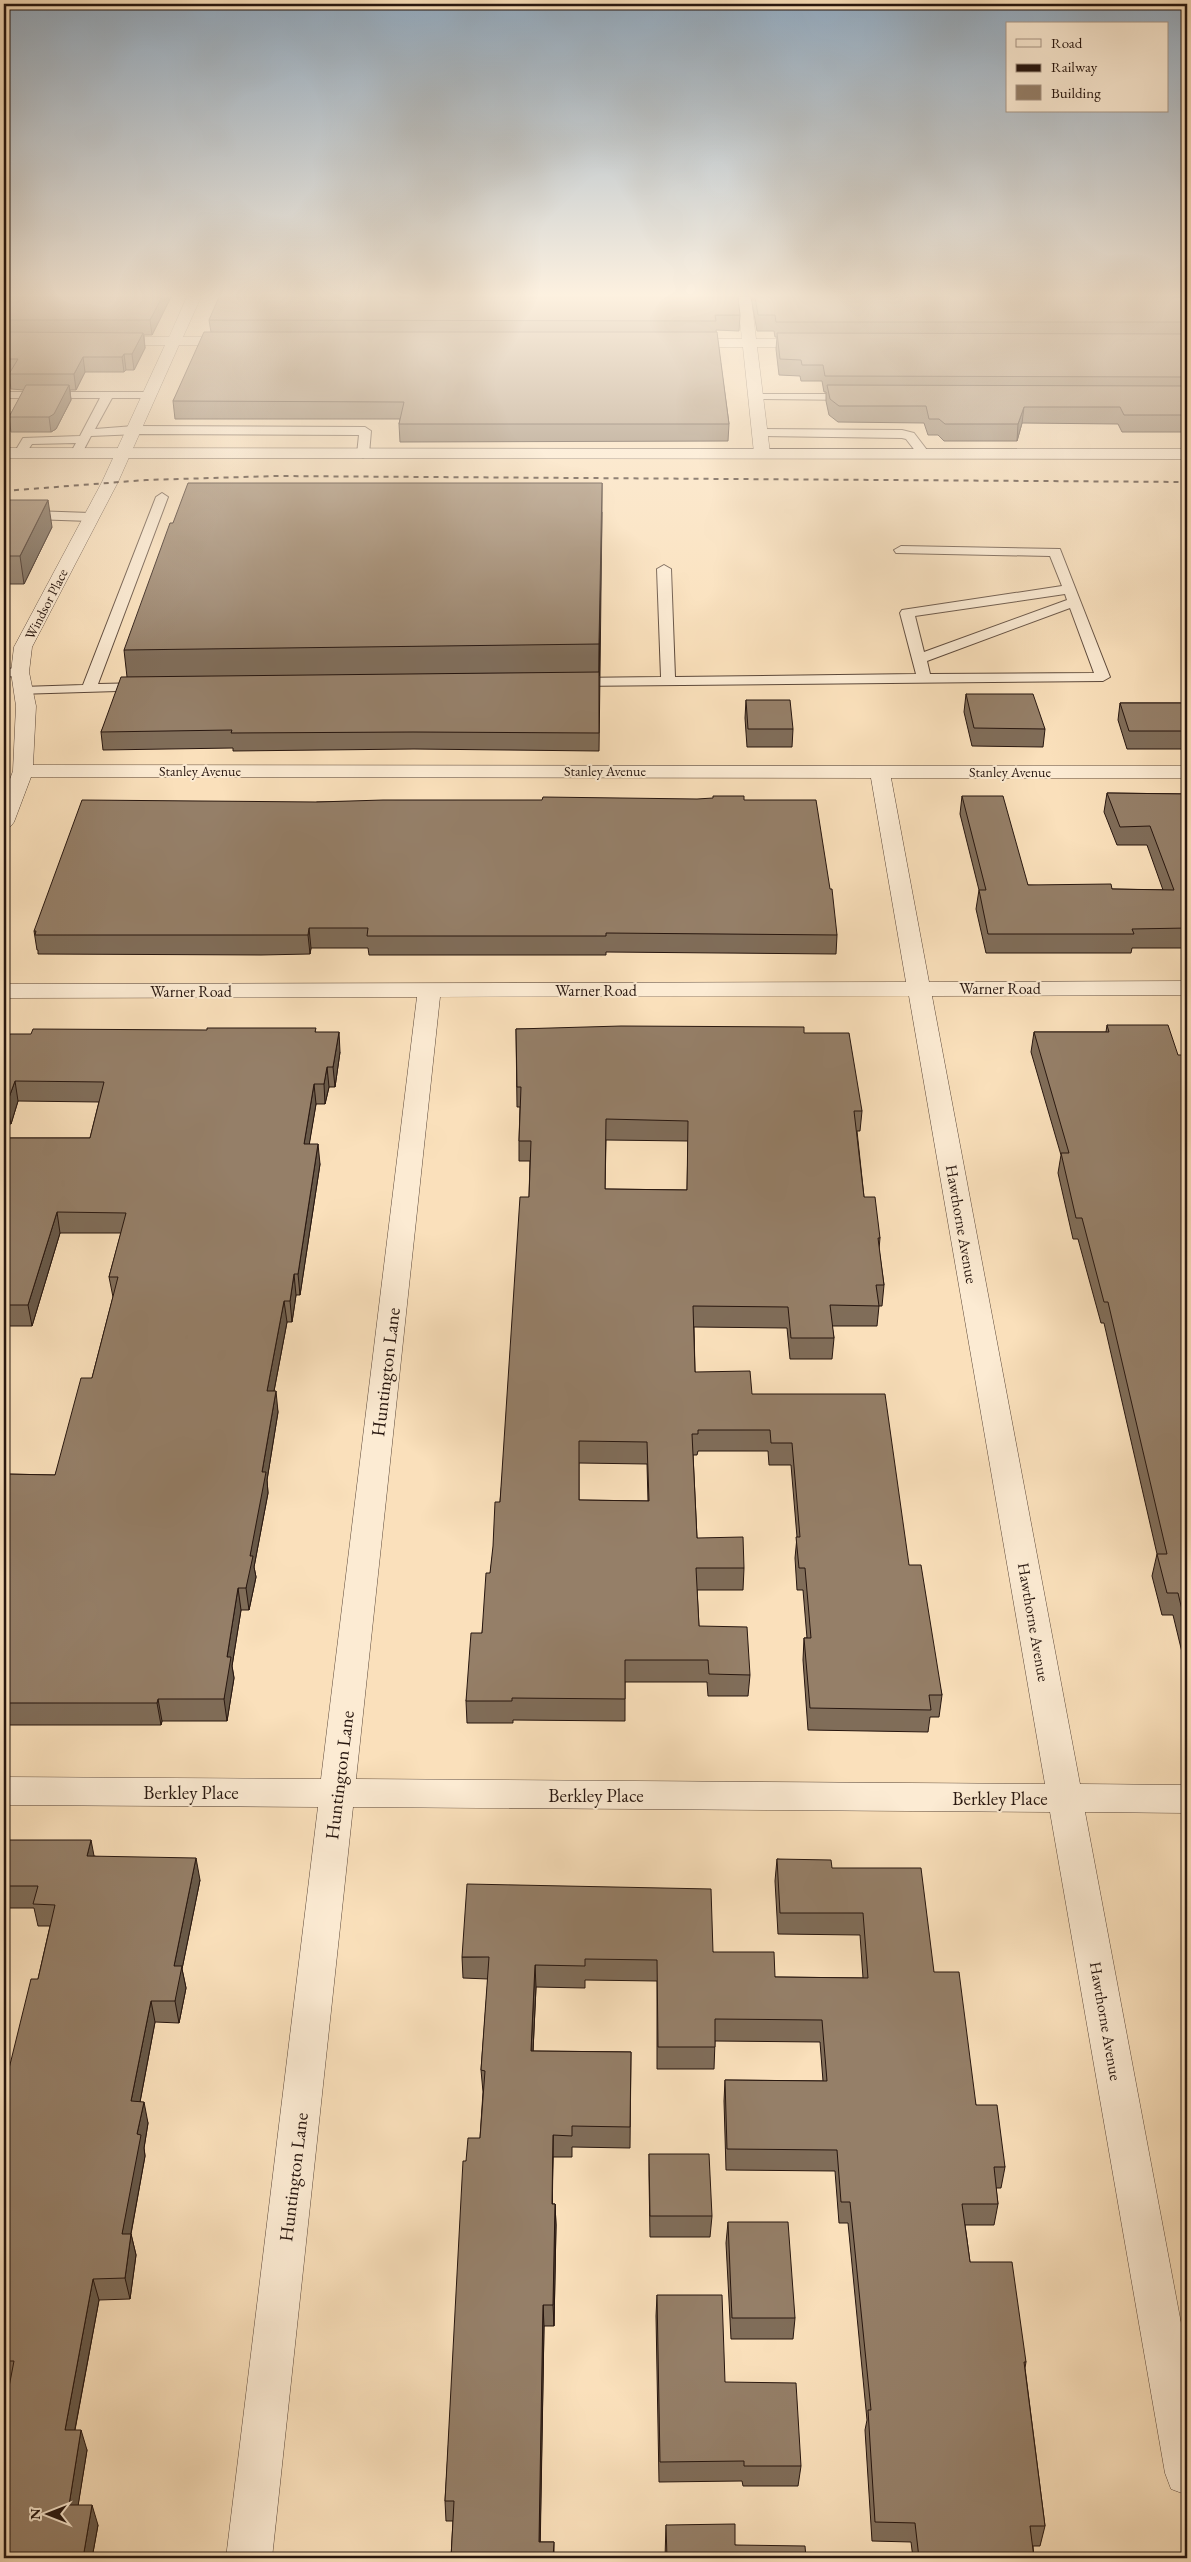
<svg xmlns="http://www.w3.org/2000/svg" width="1191" height="2562" font-family="'EB Garamond',serif">
  <style>
    .lines { fill: none; stroke-linecap: round; stroke-linejoin: round }
    .service-casing { stroke: #5c483a; stroke-width: 2 }
    .minor-casing { stroke: #5c483a; stroke-width: 1 }
    .secondary-casing { stroke: #27160f; stroke-width: 1 }
    .service { fill: #fcebd3; fill-rule: evenodd }
    .minor { fill: #fcebd3; fill-rule: evenodd }
    .secondary { fill: #fcebd3; fill-rule: evenodd }
    .rail { stroke: #27160f; stroke-width: 2; stroke-dasharray: 5 5; stroke-linecap: butt }
    .wall { fill: #806d59; stroke: #27160f; fill-rule: evenodd }
    .shaded-wall { fill: #685949; stroke: #27160f }
    .building { fill: #957f68; stroke: #27160f; fill-rule: evenodd }
    .labels { text-anchor: middle; stroke-width: 4; stroke-linejoin: round; paint-order: stroke }
    .far-street-label { font-size: 14px; fill: #27160f; stroke: #fcebd3 }
    .street-label { font-size: 16px; fill: #27160f; stroke: #fcebd3 }
    .near-street-label { font-size: 19px; fill: #27160f; stroke: #fcebd3 }
  </style>
  <rect width="100%" height="100%" fill="#fae0bb"/>
  <filter id="stains"><feTurbulence type="fractalNoise" baseFrequency=".004" numOctaves="4"/><feColorMatrix values="0 0 0 0 .2 0 0 0 0 .09 0 0 0 0 .02 0 0 0 .5 -.17"/></filter>
  <radialGradient id="worn" r=".72"><stop offset=".6" stop-color="#630" stop-opacity="0"/><stop offset="1" stop-color="#630" stop-opacity=".3"/></radialGradient>
  <g class="lines">
    <defs>
      <g id="service">
        <polygon points="4,392 150,392 156,395 150,398 112,398 95,429 134,426 365,427 371,431 369,454 363,458 357,454 359,435 138,434 91,436 81,455 77,456 71,452 76,443 32,444 24,456 20,457 14,453 23,438 80,436 100,398 4,398"/>
        <polygon points="755,394 855,394 861,397 855,400 751,399 749,397"/>
        <polygon points="759,429 902,430 914,433 930,454 928,457 920,457 906,439 902,438 755,436 755,430"/>
        <polygon points="162,493 168,497 98,684 146,683 153,687 151,690 17,694 15,691 17,688 22,687 83,685 156,497"/>
        <polygon points="4,510 90,513 96,517 90,521 4,518"/>
        <path d="M901 546 1060 549 1110 677 1103 681 572 686 565 682 572 678 661 677 657 569 664 565 671 569 675 677 916 674 900 613 902 610 1062 586 1050 556 896 553 894 550ZM1065 594 1067 600 924 652 915 616ZM1070 608 1094 673 930 674 927 661Z"/>
        <polygon points="20,668 25,669 27,672 25,675 4,677 4,669"/>
      </g>
      <g id="minor">
        <path d="M187 297H201L183 337H237L244 341 237 345H179L118 482 32 647 29 672 36 706 33 765 1187 766V778H891L929 982 1187 981V995L932 996 1080 1784 1187 1785V1813L1085 1812 1187 2355V2495L1171 2489 1165 2473 1050 1812 353 1807 272 2558H226L318 1807 4 1805V1777L321 1779 417 997 4 998V984L906 982 871 778 31 777 14 822 11 826 4 828V795L13 771 16 706 11 672 14 647 102 482 165 345H108L101 341 108 337H169ZM909 996 1045 1784 356 1779 440 997Z"/>
        <polygon points="737,297 751,297 756,339 815,339 822,343 815,347 757,347 770,453 762,458 754,453 743,347 683,347 676,343 683,339 742,339"/>
      </g>
      <polygon id="secondary" points="4,448 1187,449 1187,459 4,458"/>
    </defs>
    <use href="#service" class="service-casing"/>
    <use href="#minor" class="minor-casing"/>
    <use href="#secondary" class="secondary-casing"/>
    <use href="#service" class="service"/>
    <use href="#minor" class="minor"/>
    <use href="#secondary" class="secondary"/>
    <polyline class="rail" points="4,491 146,480 276,476 1187,482"/>
  </g>
  <g class="wall">
    <polygon points="4,297 171,297 152,335 144,335 145,348 134,370 126,370 124,372 85,372 76,390 70,390 71,400 56,429 51,432 11,432 9,417 24,390 11,389 9,374 4,374"/>
    <polygon points="751,297 1187,297 1187,432 1122,432 1118,424 1022,423 1017,441 944,441 938,435 928,435 924,423 838,422 829,415 826,401 826,392 824,392 822,381 801,381 800,376 779,375 776,349 777,337 775,337 774,331 757,331"/>
    <polygon points="740,315 739,331 716,330 729,424 728,441 400,442 399,424 400,419 175,419 173,401 211,332 209,320"/>
    <polygon points="4,500 52,527 24,584 9,584 6,589 4,589"/>
    <polygon points="602,512 599,751 414,749 233,751 233,748 103,750 101,732 127,677 124,650"/>
    <polygon points="966,694 1045,729 1043,747 972,746 964,712"/>
    <polygon points="746,700 793,729 792,747 747,747 745,718"/>
    <polygon points="1120,703 1187,703 1187,749 1127,749 1118,720"/>
    <polygon points="1107,793 1187,794 1187,948 1132,948 1131,953 986,953 976,909 979,890 960,814 962,796 1028,885 1112,889 1163,890 1147,845 1117,845 1104,812"/>
    <polygon points="744,800 837,935 836,954 606,952 606,955 369,955 368,948 311,948 310,954 261,955 38,954 38,950 37,950 34,931 317,802"/>
    <polygon points="1107,1025 1178,1055 1187,1067 1187,1673 1173,1615 1162,1615 1152,1576 1157,1554 1104,1323 1101,1323 1078,1239 1073,1239 1058,1173 1061,1155 1031,1052 1034,1032 1106,1032"/>
    <path d="M516 1029 804 1033 862 1111 860 1131H857L864 1197 880 1238 879 1249 884 1285 882 1306H879L877 1326H832L834 1338 832 1359H790L787 1328 694 1327 695 1372 752 1394 909 1565 942 1695 939 1717H930L928 1732 808 1730 803 1660 804 1638H807L803 1590H797L795 1558 797 1537 791 1465H769L768 1451H698L697 1455H693L697 1538 744 1568 743 1590H697L699 1626 750 1675 748 1696H708L707 1682H625V1721L513 1720V1723H467L466 1701 482 1633 500 1502 529 1197 530 1161H519V1141L520 1107H517ZM606 1140 688 1141 687 1190 605 1189ZM579 1463 647 1464 648 1501 579 1500Z"/>
    <polygon points="316,1032 340,1052 335,1087 329,1087 325,1104 316,1104 309,1144 320,1164 300,1295 296,1295 292,1322 287,1322 274,1391 278,1412 267,1480 268,1493 254,1567 256,1577 249,1610 241,1610 232,1666 234,1678 227,1721 162,1721 161,1725 4,1725 4,1474 55,1475 92,1378 113,1297 109,1277 121,1233 60,1233 32,1326 4,1326 4,1138 90,1138 99,1102 18,1101 11,1124 4,1124 4,1043"/>
    <polygon points="4,1840 94,1856 200,1880 182,1969 186,1988 179,2023 155,2022 140,2102 148,2123 144,2148 145,2156 131,2234 136,2255 130,2299 99,2300 75,2430 87,2450 78,2505 98,2525 92,2558 4,2558 10,2382 4,2382 4,2089 38,1979 50,1926 38,1926 34,1908 4,1908"/>
    <polygon points="777,1859 832,1868 934,1972 976,2105 1005,2167 1001,2188 996,2188 998,2204 994,2225 965,2225 970,2262 1026,2362 1025,2368 1045,2526 1040,2546 1033,2546 1034,2558 913,2558 911,2542 872,2541 865,2430 867,2420 848,2223 839,2223 835,2171 726,2170 724,2101 725,2080 823,2081 820,2042 715,2041 714,2069 657,2069 657,1981 585,1980 585,1988 536,1987 533,2051 631,2052 630,2148 572,2147 572,2157 553,2157 552,2204 555,2204 556,2225 554,2326 544,2326 540,2542 554,2542 554,2558 451,2558 453,2521 446,2521 445,2501 466,2161 480,2138 483,2092 481,2070 488,1979 463,1978 462,1957 713,1952 775,1977 863,1978 860,1935 778,1934 775,1881"/>
    <polygon points="649,2154 712,2216 710,2237 650,2237 649,2175"/>
    <polygon points="728,2222 795,2318 793,2339 731,2339 726,2243"/>
    <polygon points="657,2295 725,2382 801,2466 798,2486 743,2486 742,2481 659,2482 656,2316"/>
    <polygon points="666,2525 735,2545 806,2558 665,2558"/>
  </g>
  <g class="shaded-wall">
    <polygon points="162,297 171,297 152,335 150,320"/>
    <polygon points="143,333 145,348 134,370 132,354"/>
    <polygon points="124,354 126,370 124,372 122,357"/>
    <polygon points="83,357 85,372 76,390 74,374"/>
    <polygon points="69,385 71,400 56,429 51,432 49,417"/>
    <polygon points="1024,407 1022,423 1017,441 1018,424"/>
    <polygon points="602,483 602,512 599,676 599,644"/>
    <polygon points="48,500 52,527 24,584 20,556"/>
    <polygon points="4,556 9,584 6,589 4,575"/>
    <polygon points="309,928 311,948 310,954 308,935"/>
    <polygon points="339,1032 340,1052 335,1087 333,1067"/>
    <polygon points="327,1067 329,1087 325,1104 324,1084"/>
    <polygon points="15,1081 18,1101 11,1124 7,1103"/>
    <polygon points="314,1084 316,1104 306,1164 304,1144"/>
    <polygon points="318,1144 320,1164 300,1295 298,1274"/>
    <polygon points="57,1212 60,1233 32,1326 28,1305"/>
    <polygon points="294,1274 296,1295 292,1322 290,1301"/>
    <polygon points="284,1301 287,1322 270,1412 267,1391"/>
    <polygon points="276,1391 278,1412 267,1480 268,1493 254,1567 256,1577 249,1610 246,1588 250,1556 262,1472"/>
    <polygon points="238,1588 241,1610 232,1666 234,1678 227,1721 224,1699 227,1657"/>
    <polygon points="158,1699 162,1721 161,1725 157,1703"/>
    <polygon points="91,1840 95,1861 87,1856"/>
    <polygon points="196,1858 200,1880 182,1969 186,1988 179,2023 175,2001 174,1966"/>
    <polygon points="535,1965 536,1987 532,2072 531,2051"/>
    <polygon points="151,2001 155,2022 136,2123 131,2101"/>
    <polygon points="144,2102 148,2123 144,2148 145,2156 127,2255 122,2234 137,2134"/>
    <polygon points="553,2135 553,2157 552,2225 552,2204"/>
    <polygon points="555,2204 556,2225 554,2326 553,2305"/>
    <polygon points="131,2234 136,2255 130,2299 125,2278"/>
    <polygon points="93,2279 99,2300 71,2450 65,2430"/>
    <polygon points="543,2305 544,2326 540,2558 539,2542"/>
    <polygon points="81,2430 87,2450 75,2525 69,2505"/>
    <polygon points="92,2505 98,2525 92,2558 83,2558"/>
  </g>
  <g class="building">
    <polygon points="4,297 162,297 150,320 4,320"/>
    <polygon points="219,297 738,297 740,315 715,315 716,321 209,320"/>
    <polygon points="755,297 1187,297 1187,322 776,322 775,315 758,315"/>
    <polygon points="4,332 143,333 132,354 124,354 122,357 83,357 74,374 9,374 18,359 4,359"/>
    <polygon points="204,332 717,332 729,424 399,424 404,402 173,401"/>
    <polygon points="777,333 1187,334 1187,377 825,376 823,365 802,365 801,360 780,359"/>
    <polygon points="26,385 69,385 54,414 49,417 9,417"/>
    <polygon points="827,385 1187,386 1187,415 1124,415 1120,407 1024,407 1018,424 945,424 939,419 929,419 926,406 839,406 830,399"/>
    <polygon points="188,483 602,483 599,644 124,650 170,523 173,523"/>
    <polygon points="4,500 48,500 20,556 4,556 4,557"/>
    <polygon points="599,672 599,733 413,732 231,733 232,730 101,732 121,677"/>
    <polygon points="966,694 1033,694 1045,729 974,728"/>
    <polygon points="746,700 790,700 793,729 748,729"/>
    <polygon points="1120,703 1187,703 1187,731 1129,731"/>
    <polygon points="1107,793 1187,794 1187,928 1132,929 1134,934 988,934 979,890 986,890 962,796 1003,796 1028,885 1111,884 1112,889 1174,890 1150,826 1120,827"/>
    <polygon points="713,796 744,796 744,800 816,800 830,889 832,889 837,935 606,933 606,936 367,936 368,928 309,928 308,935 35,935 36,931 34,931 82,800 317,802 383,800 542,800 543,797 697,799 713,798"/>
    <polygon points="1107,1025 1168,1025 1178,1055 1183,1055 1187,1067 1187,1116 1185,1116 1187,1123 1187,1631 1178,1593 1167,1593 1157,1554 1167,1554 1108,1302 1104,1302 1082,1218 1076,1218 1061,1153 1069,1153 1034,1032 1109,1032"/>
    <path d="M621 1026 804 1027V1033H849L862 1111H854L864 1197H875L880 1238H878L884 1285H876L879 1306 830 1305 834 1338H791L788 1307 693 1306 695 1372 750 1371 752 1394H885L909 1565H921L942 1695H929L931 1710 810 1708 804 1638H811L805 1568H799L796 1537H800L792 1443H771L770 1430H698V1434H692L697 1538 743 1537 744 1568H696L699 1626 747 1627 750 1675 709 1674 708 1660H625V1699L512 1698V1701H466L471 1633H482L486 1573H490L493 1546 495 1502H500L520 1197H529L531 1141H519L521 1087H517L516 1029ZM606 1119 688 1121 687 1190 605 1189ZM579 1441 647 1442 649 1501 579 1500Z"/>
    <polygon points="207,1028 316,1028 315,1032 339,1032 333,1067 327,1067 324,1084 314,1084 304,1144 318,1144 298,1274 294,1274 290,1301 284,1301 267,1391 276,1391 262,1472 266,1472 250,1556 253,1556 246,1588 238,1588 227,1657 231,1657 224,1699 158,1699 157,1703 4,1703 4,1681 5,1675 4,1675 4,1474 55,1475 81,1378 92,1378 118,1277 109,1277 126,1213 57,1212 28,1305 4,1305 4,1138 90,1138 104,1082 15,1081 7,1103 4,1103 4,1043 7,1043 10,1034 31,1034 33,1029 207,1030"/>
    <polygon points="4,1840 91,1840 87,1856 196,1858 174,1966 182,1966 175,2001 151,2001 131,2101 144,2102 137,2134 141,2135 122,2234 131,2234 125,2278 93,2279 65,2430 81,2430 69,2505 92,2505 83,2558 4,2558 4,2413 14,2361 4,2361 4,2089 31,1979 38,1979 55,1905 33,1904 38,1886 4,1886"/>
    <polygon points="777,1859 831,1860 832,1868 921,1868 934,1972 959,1972 976,2105 997,2105 1005,2167 994,2167 998,2204 962,2204 970,2262 1012,2262 1026,2362 1024,2362 1045,2526 1030,2526 1034,2558 919,2558 915,2523 875,2522 868,2410 871,2410 850,2202 841,2202 837,2150 727,2149 725,2080 827,2081 822,2020 715,2019 715,2047 658,2047 657,1960 585,1959 585,1966 535,1965 531,2051 631,2052 630,2127 572,2126 572,2136 553,2135 552,2204 555,2204 553,2305 543,2305 539,2542 554,2542 553,2558 451,2558 454,2501 445,2501 463,2161 466,2161 468,2138 480,2138 485,2071 481,2070 489,1957 462,1957 467,1884 711,1889 713,1952 774,1952 775,1977 868,1978 863,1913 780,1913"/>
    <polygon points="649,2154 709,2154 712,2216 650,2216"/>
    <polygon points="728,2222 788,2222 795,2318 732,2318"/>
    <polygon points="657,2295 722,2295 725,2382 796,2383 801,2466 744,2466 744,2461 660,2462"/>
    <polygon points="735,2524 735,2545 805,2546 806,2558 667,2558 666,2525"/>
  </g>
  <linearGradient id="sky" x2="0" y2="1"><stop stop-color="#92aabf"/><stop offset="0.45" stop-color="#fdf1e0"/><stop offset="1" stop-color="#fdf1e0" stop-opacity="0"/></linearGradient>
  <rect width="1191" height="656" fill="url(#sky)"/>
  <g class="labels">
    <g class="far-street-label">
      <text transform="translate(46 604) rotate(-63)" y="5">Windsor Place</text>
      <text x="200" y="776">Stanley Avenue</text>
      <text x="605" y="776">Stanley Avenue</text>
      <text x="1010" y="777">Stanley Avenue</text>
    </g>
    <g class="street-label">
      <text x="1000" y="994">Warner Road</text>
      <text x="596" y="996">Warner Road</text>
      <text x="191" y="997">Warner Road</text>
      <text transform="translate(962 1224) rotate(80)" y="6">Hawthorne Avenue</text>
      <text transform="translate(1034 1622) rotate(80)" y="6">Hawthorne Avenue</text>
      <text transform="translate(1106 2021) rotate(80)" y="6">Hawthorne Avenue</text>
    </g>
    <g class="near-street-label">
      <text transform="translate(385 1372) rotate(-83)" y="7">Huntington Lane</text>
      <text transform="translate(339 1775) rotate(-83)" y="7">Huntington Lane</text>
      <text x="191" y="1799">Berkley Place</text>
      <text x="596" y="1802">Berkley Place</text>
      <text x="1000" y="1805">Berkley Place</text>
      <text transform="translate(293 2177) rotate(-83)" y="7">Huntington Lane</text>
    </g>
  </g>
  <rect width="1191" height="2562" fill="none" stroke="#fae0bb" stroke-width="20"/>
  <rect x="5" y="5" width="1181" height="2552" fill="none" stroke="#27160f" stroke-width="2.5"/>
  <rect x="10" y="10" width="1171" height="2542" fill="none" stroke="#27160f"/>
  <rect x="1006" y="22" width="162" height="90" fill="#fcebd3" stroke="#a79685"/>
  <rect x="1016" y="39" width="25" height="8" fill="#fcebd3" stroke="#a79685"/>
  <text x="1051" y="48" font-size="15" fill="#27160f">Road</text>
  <rect x="1016" y="64" width="25" height="8" fill="#27160f" stroke="#a79685"/>
  <text x="1051" y="72" font-size="15" fill="#27160f">Railway</text>
  <rect x="1016" y="85" width="25" height="15" fill="#957f68" stroke="#a79685"/>
  <text x="1051" y="98" font-size="15" fill="#27160f">Building</text>
  <g transform="translate(48 2514) rotate(270)" stroke="#fcebd3" stroke-width="4" paint-order="stroke">
  <path d="M0-4L9 19L0 12L-9 19Z" fill="#27160f"/>
  <text y="-8" font-size="14" font-weight="bold" text-anchor="middle" fill="#27160f">N</text>
  </g>
  <rect width="100%" height="100%" filter="url(#stains)"/>
  <rect width="100%" height="100%" fill="url(#worn)"/>
</svg>
